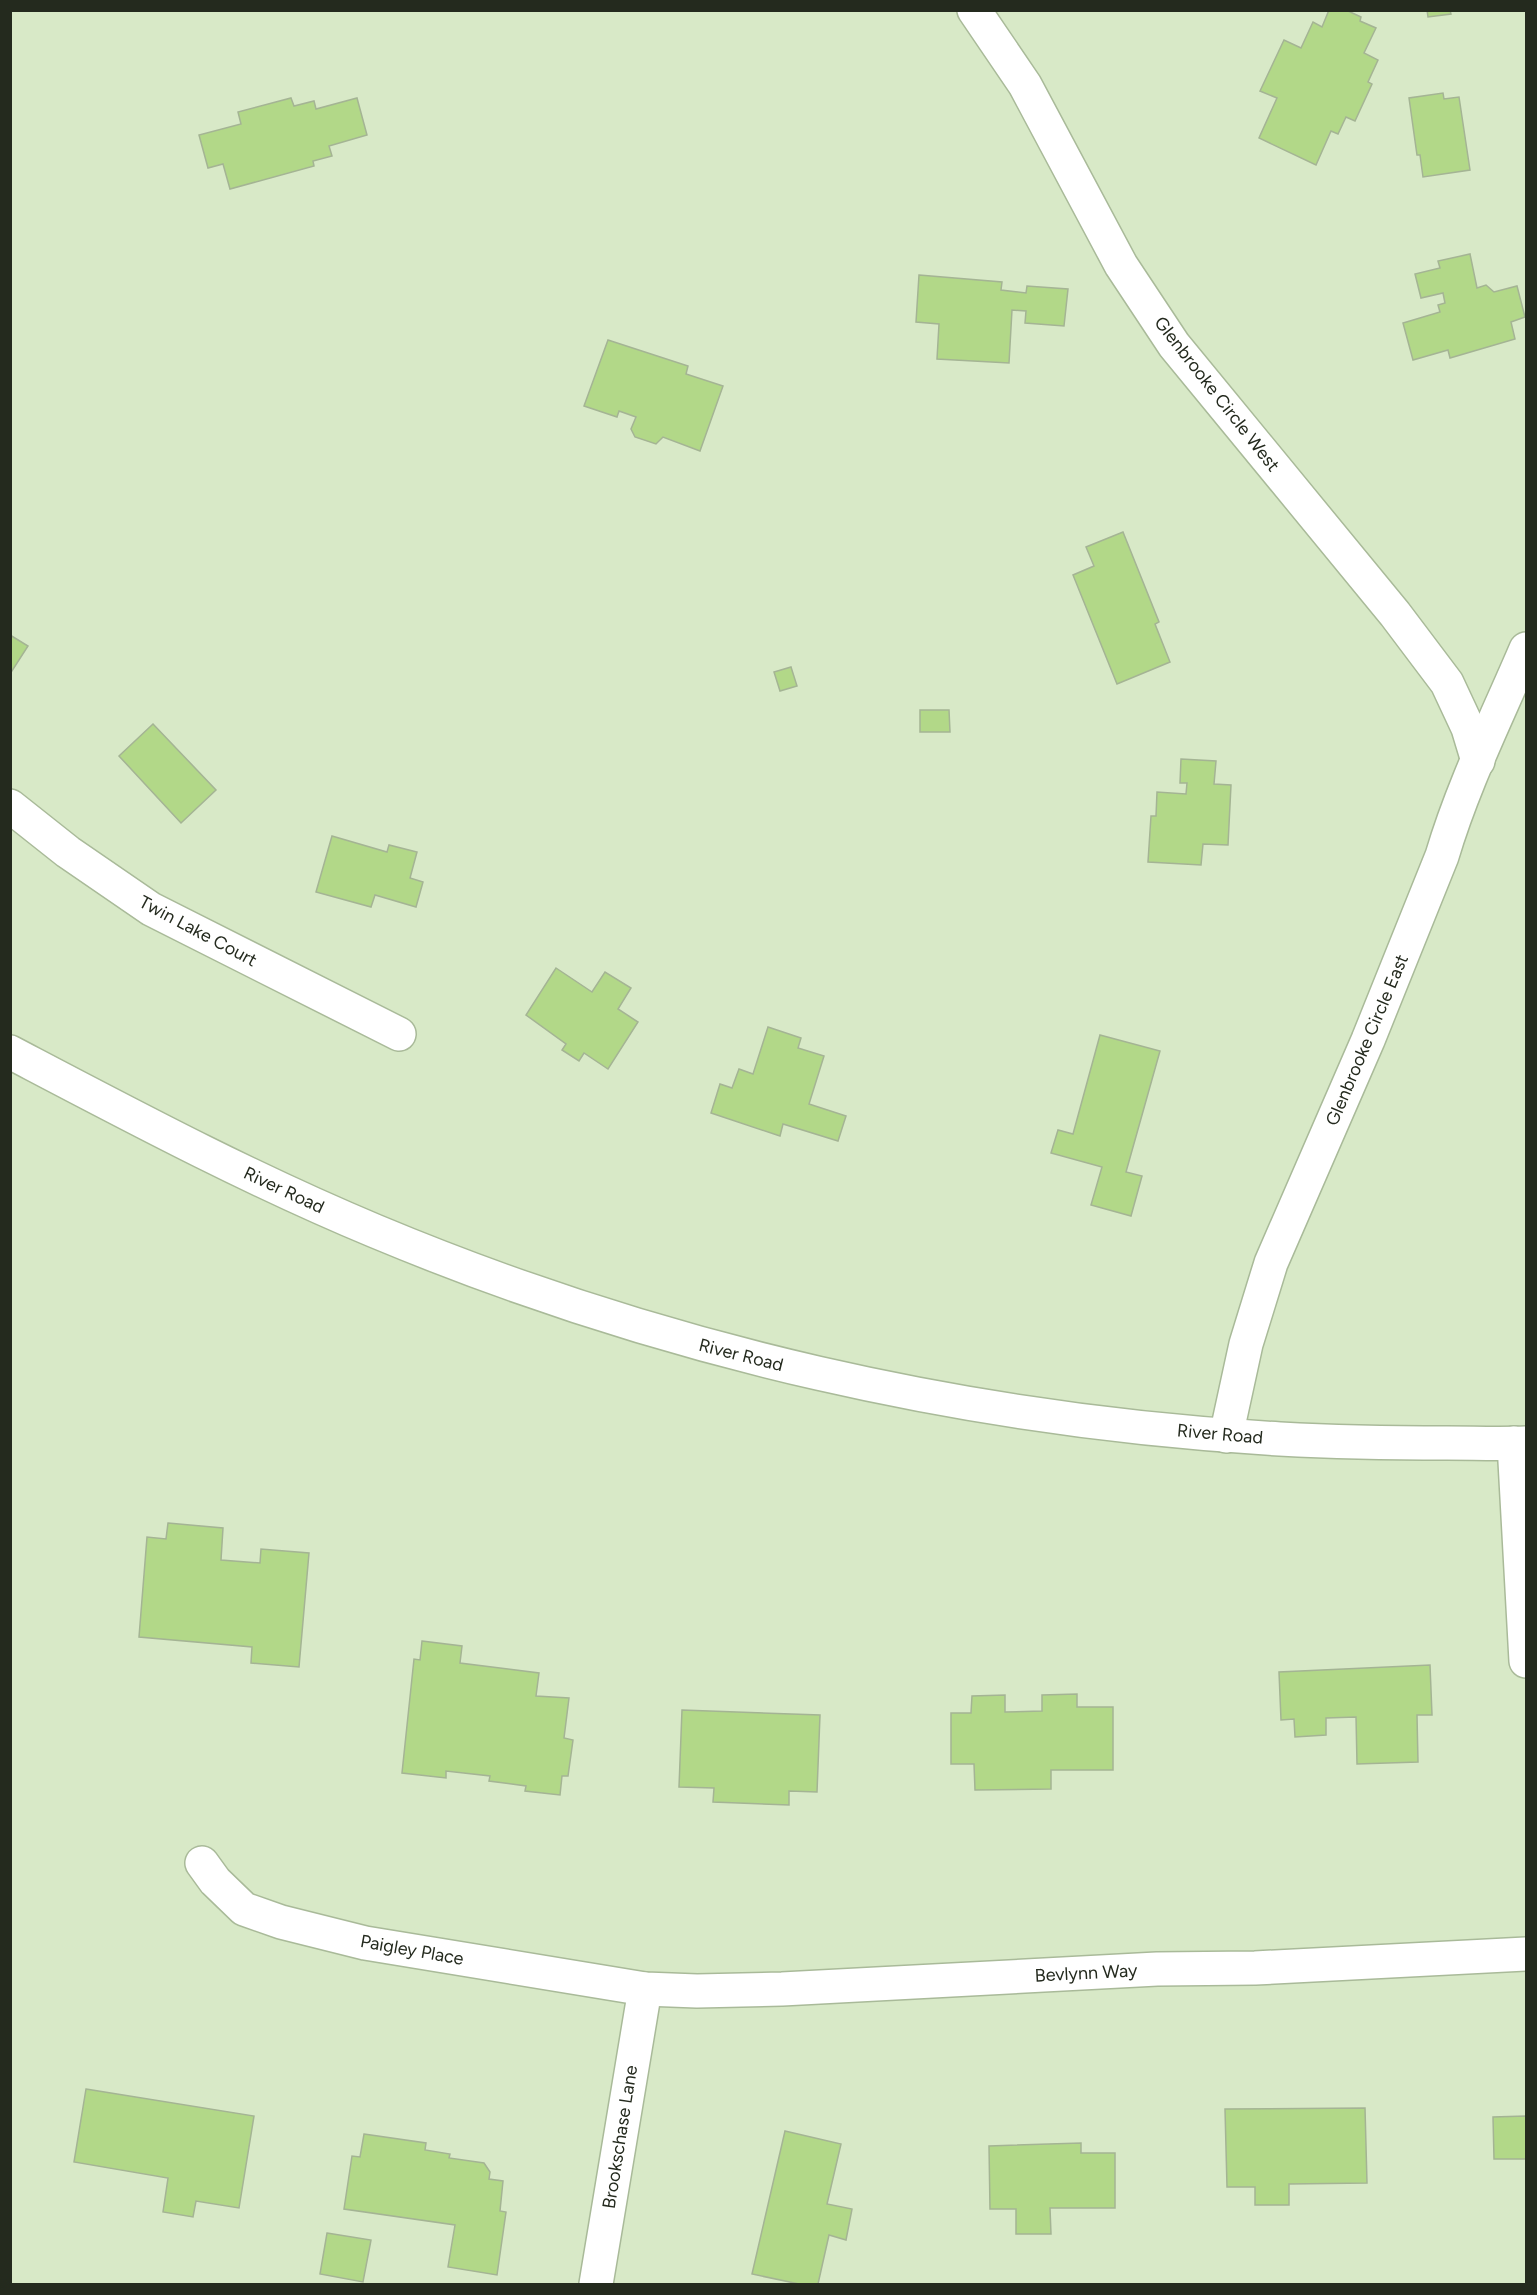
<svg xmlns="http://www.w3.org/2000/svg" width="1537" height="2295" font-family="Figtree,sans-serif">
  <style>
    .building { fill: #b2d888; stroke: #a4b494; stroke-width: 1.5 }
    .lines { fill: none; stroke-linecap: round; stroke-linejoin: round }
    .street-casing { stroke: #a9ba99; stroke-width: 36 }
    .secondary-casing { stroke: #a9ba99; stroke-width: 36 }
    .street { stroke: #fff; stroke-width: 33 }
    .secondary { stroke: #fff; stroke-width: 33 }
    .labels { text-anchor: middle; stroke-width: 6; stroke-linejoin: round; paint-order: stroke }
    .street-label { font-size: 18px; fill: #242a1e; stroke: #fff }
  </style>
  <rect width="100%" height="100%" fill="#d8e9c7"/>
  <g class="building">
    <polygon points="1329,10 1346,10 1361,17 1360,21 1376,28 1364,53 1378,60 1368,82 1372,84 1355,121 1346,117 1338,134 1331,131 1316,165 1259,138 1277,98 1260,91 1284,40 1301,48 1313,22 1322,27"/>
    <polygon points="1427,10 1450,10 1451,14 1428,17"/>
    <polygon points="1443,93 1444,99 1459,97 1470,170 1423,177 1420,155 1417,155 1409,98"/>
    <polygon points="291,98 294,106 314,101 316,109 357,98 367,135 329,146 332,156 313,161 314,166 230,189 223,164 208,168 199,135 241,124 238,112"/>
    <polygon points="1470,254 1477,288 1486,285 1494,292 1517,286 1525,317 1511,322 1515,339 1450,358 1448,350 1413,360 1403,323 1440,312 1438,305 1445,303 1443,293 1421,298 1415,274 1440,268 1438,261"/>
    <polygon points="919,275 1002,282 1001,290 1026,293 1027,286 1068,289 1064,326 1025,323 1026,311 1012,310 1009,363 937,359 939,324 916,322"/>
    <polygon points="608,340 688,366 686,374 723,386 700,451 663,437 656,444 635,437 631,429 636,417 619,411 617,417 584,406"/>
    <polygon points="1123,532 1159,622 1155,624 1170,662 1117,684 1073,575 1094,566 1086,547"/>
    <polygon points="10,635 28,646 10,674"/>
    <polygon points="791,667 797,686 780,691 774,672"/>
    <polygon points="920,710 949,710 950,732 920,732"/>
    <polygon points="153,724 216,790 181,823 119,756"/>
    <polygon points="1181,759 1216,761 1214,784 1231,785 1228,845 1203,844 1201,865 1148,862 1151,816 1156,816 1157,792 1186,794 1187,783 1180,783"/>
    <polygon points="332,836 387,852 389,845 417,852 410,878 423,882 416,907 375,895 371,907 316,892"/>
    <polygon points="556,968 592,992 605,972 631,988 618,1009 638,1022 608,1069 584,1053 579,1061 562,1050 566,1044 526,1015"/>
    <polygon points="768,1027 801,1038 798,1048 824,1056 809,1104 846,1116 838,1141 783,1124 780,1136 711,1113 720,1084 732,1088 739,1069 753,1074"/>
    <polygon points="1100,1035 1160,1051 1126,1172 1142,1176 1131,1216 1091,1205 1102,1167 1051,1153 1058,1130 1073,1134"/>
    <polygon points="168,1523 223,1528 221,1560 260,1563 261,1549 309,1553 299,1667 251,1663 252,1647 139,1637 147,1537 166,1539"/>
    <polygon points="422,1641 462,1646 460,1663 539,1673 536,1696 569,1698 564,1738 573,1740 568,1776 562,1776 560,1795 525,1791 526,1786 489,1781 490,1776 446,1771 446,1778 402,1773 414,1659 420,1660"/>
    <polygon points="1430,1665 1432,1715 1417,1715 1418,1762 1357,1764 1356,1717 1326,1718 1326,1735 1295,1737 1294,1719 1281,1720 1279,1672"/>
    <polygon points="1077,1694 1077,1707 1113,1707 1113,1770 1051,1770 1051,1789 975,1790 974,1764 951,1764 951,1713 971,1713 972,1696 1005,1695 1005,1712 1042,1711 1042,1695"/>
    <polygon points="682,1710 820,1715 817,1792 789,1791 789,1805 713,1802 714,1788 679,1787"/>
    <polygon points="86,2089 254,2116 239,2208 196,2201 193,2217 163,2212 168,2178 74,2162"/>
    <polygon points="1365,2108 1367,2183 1289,2184 1289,2205 1255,2205 1255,2187 1227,2187 1225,2109"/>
    <polygon points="1526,2116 1526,2159 1494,2159 1493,2117"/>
    <polygon points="785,2131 841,2144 827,2204 852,2209 846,2240 829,2235 818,2284 799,2284 752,2274"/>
    <polygon points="364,2134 426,2143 425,2150 450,2154 449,2158 484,2163 490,2172 489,2179 503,2181 500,2211 506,2212 497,2275 448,2267 455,2225 344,2209 352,2156 360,2157"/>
    <polygon points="1081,2143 1081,2153 1115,2153 1115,2208 1050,2208 1051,2234 1016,2234 1016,2209 990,2209 989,2146"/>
    <polygon points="327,2233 371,2240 363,2282 320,2274"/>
  </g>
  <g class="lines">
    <defs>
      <g id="street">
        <polyline points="974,10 1025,85 1121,265 1174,345 1395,614 1447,683 1468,728 1478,761"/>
        <polyline points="10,806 68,852 151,909 399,1034"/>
        <path d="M1226 1436 1246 1344 1271 1263 1368 1040 1442 856C1463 785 1497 717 1526 649"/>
        <polyline points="1514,1443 1526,1661"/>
        <polyline points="202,1863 215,1881 244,1909 281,1922 365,1943 645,1989 697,1991 782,1989 1157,1969 1255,1968 1526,1954"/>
        <polyline points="596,2284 645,1989"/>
      </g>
      <path id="secondary" d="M10 1052C130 1115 250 1179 375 1231 662 1351 969 1421 1280 1439 1335 1442 1391 1443 1447 1443 1473 1443 1500 1444 1526 1443"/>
    </defs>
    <use href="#street" class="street-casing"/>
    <use href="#secondary" class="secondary-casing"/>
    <use href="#street" class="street"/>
    <use href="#secondary" class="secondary"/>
  </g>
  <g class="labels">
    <g class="street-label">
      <text transform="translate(1217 394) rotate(52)" y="6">Glenbrooke Circle West</text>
      <text transform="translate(198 931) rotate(28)" y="6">Twin Lake Court</text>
      <text transform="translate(1367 1040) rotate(-67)" y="6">Glenbrooke Circle East</text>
      <text transform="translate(284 1190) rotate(25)" y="6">River Road</text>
      <text transform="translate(741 1355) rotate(14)" y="6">River Road</text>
      <text transform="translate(1220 1434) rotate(5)" y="6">River Road</text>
      <text transform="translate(412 1950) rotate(10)" y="6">Paigley Place</text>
      <text transform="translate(1086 1973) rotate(-3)" y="6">Bevlynn Way</text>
      <text transform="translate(620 2137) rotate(-81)" y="6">Brookschase Lane</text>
    </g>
  </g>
  <rect width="1537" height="2295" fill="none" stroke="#242a1e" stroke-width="24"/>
</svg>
